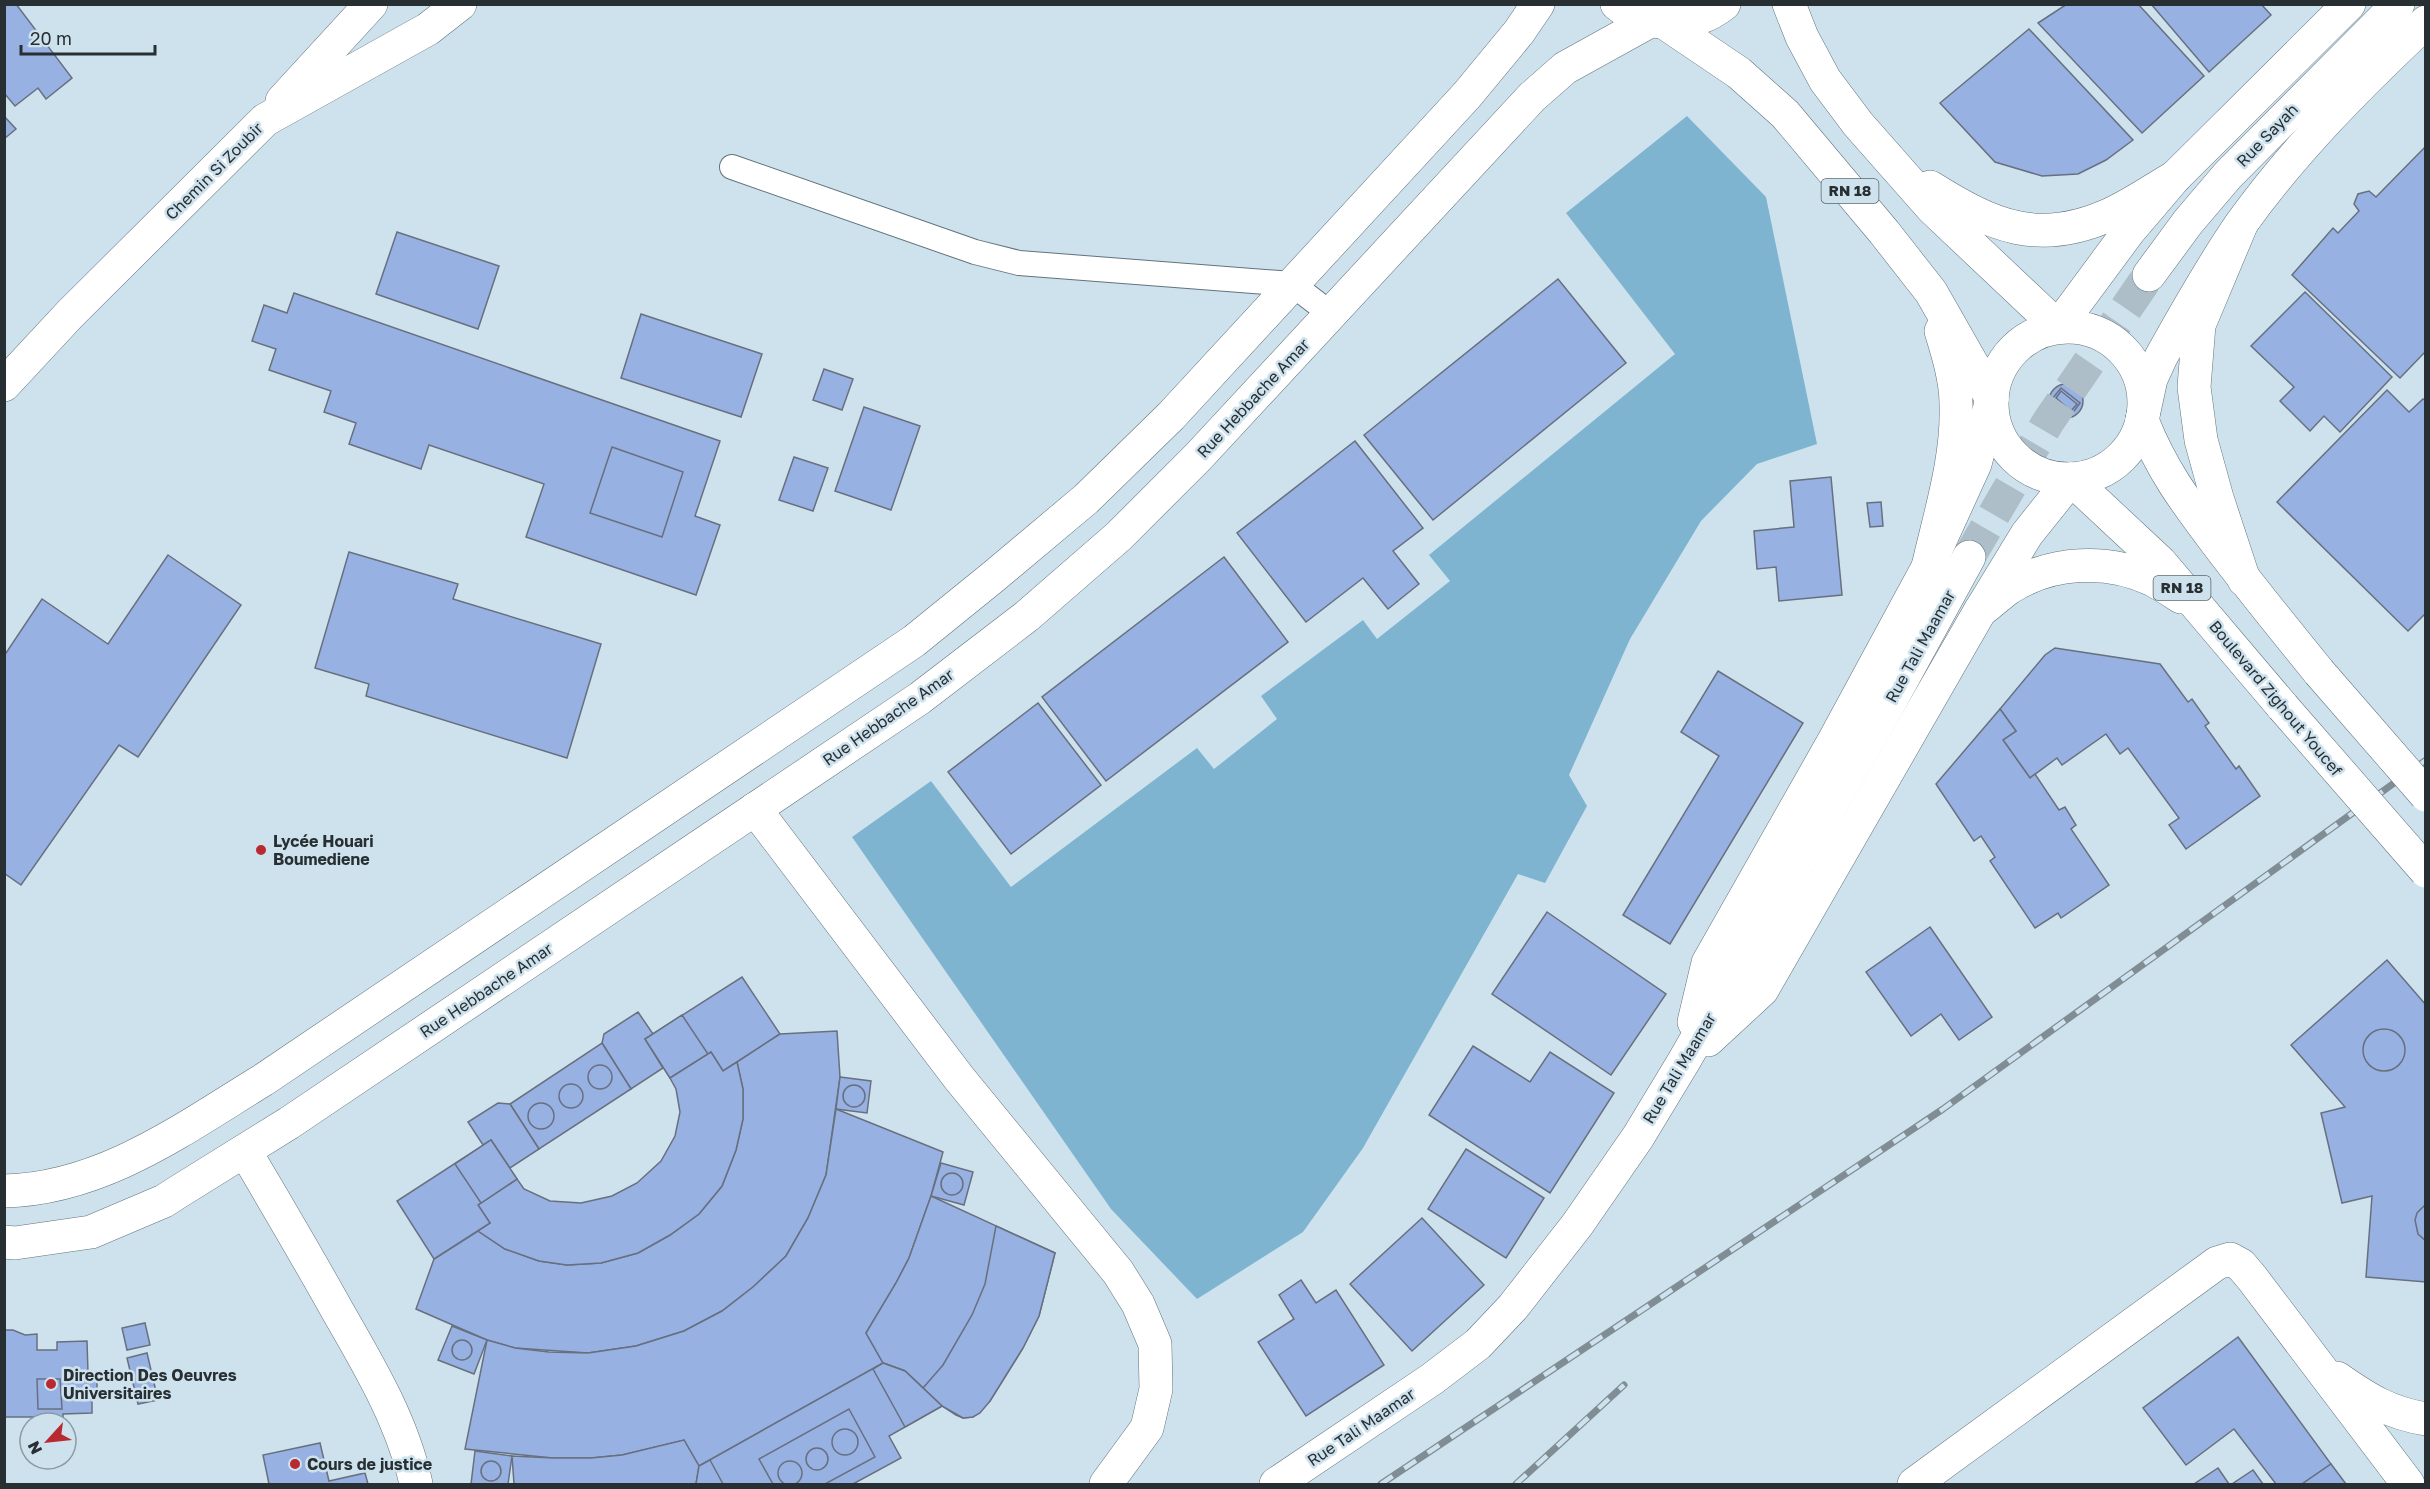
<svg xmlns="http://www.w3.org/2000/svg" width="2430" height="1489" font-family="'Golos Text',sans-serif">
  <style>
    .green { fill: #7fb4d0 }
    .building { fill: #97b1e3; stroke: #68707f; stroke-width: 1.5 }
    .lines { fill: none; stroke-linecap: round; stroke-linejoin: round }
    .minor-tunnel { stroke: #adbec8; stroke-width: 33; stroke-dasharray: 33 16; stroke-linecap: butt }
    .service-casing { stroke: #61737c; stroke-width: 26 }
    .minor-casing { stroke: #61737c; stroke-width: 34 }
    .secondary-casing { stroke: #61737c; stroke-width: 34 }
    .primary-casing { stroke: #61737c; stroke-width: 34 }
    .service { stroke: #fff; stroke-width: 24 }
    .minor { stroke: #fff; stroke-width: 33 }
    .secondary { stroke: #fff; stroke-width: 33 }
    .primary { stroke: #fff; stroke-width: 33 }
    .rail-casing { stroke: #808d95; stroke-width: 7 }
    .rail { stroke: #cee2ed; stroke-width: 4.5; stroke-dasharray: 14; stroke-linecap: butt }
    .primary-bridge-casing { stroke: #61737c; stroke-width: 34; stroke-linecap: butt }
    .primary-bridge { stroke: #fff; stroke-width: 33 }
    .poi-dot { fill: #b92930; stroke: #cee2ed; stroke-width: 2 }
    .labels { text-anchor: middle; stroke-width: 5; stroke-linejoin: round; paint-order: stroke }
    .shield { fill: #cee2ed; stroke: #5a656b; stroke-width: 1.5 }
    .shield-label { font-size: 15px; font-weight: bold; fill: #282f33 }
    .street-label { font-size: 16px; fill: #282f33; stroke: #cee2ed }
    .poi-label { font-size: 16px; font-weight: bold; fill: #282f33; stroke: #cee2ed; text-anchor: start }
  </style>
  <rect width="100%" height="100%" fill="#cee2ed"/>
  <polygon class="green" points="1687,116 1766,197 1817,444 1757,464 1701,521 1630,639 1569,775 1587,806 1545,883 1518,874 1363,1148 1303,1232 1197,1299 1111,1209 852,837 931,781 1011,887 1197,748 1214,769 1277,719 1261,696 1363,620 1377,639 1450,581 1429,555 1675,354 1566,213"/>
  <g class="building">
    <polygon points="4,4 16,4 72,78 46,99 38,88 15,106 4,93"/>
    <polygon points="2067,4 2138,4 2204,76 2142,133 2038,23"/>
    <polygon points="2151,4 2261,4 2271,15 2209,72"/>
    <polygon points="2029,29 2133,140 2106,160 2078,174 2042,176 1995,162 1940,103"/>
    <polygon points="4,116 16,129 4,139"/>
    <polygon points="2426,146 2426,351 2400,378 2292,275 2333,228 2338,233 2359,211 2354,204 2358,194 2369,191 2376,197"/>
    <polygon points="397,232 499,266 478,329 376,294"/>
    <polygon points="1558,279 1626,363 1433,520 1364,435"/>
    <polygon points="2305,292 2392,377 2340,432 2324,416 2310,431 2280,401 2294,387 2251,346"/>
    <polygon points="294,293 720,441 695,516 720,525 696,595 526,537 544,484 429,445 421,469 349,444 356,423 324,412 331,391 269,370 276,349 252,341 264,305 287,313"/>
    <polygon points="641,314 762,354 741,417 621,378"/>
    <polygon points="824,369 853,379 842,410 813,400"/>
    <circle cx="2066" cy="401" r="17"/>
    <polygon points="2061,388 2080,403 2072,414 2052,399"/>
    <polygon points="2387,390 2409,412 2423,399 2426,401 2426,613 2408,631 2277,502"/>
    <polygon points="2061,391 2077,404 2071,411 2056,398"/>
    <polygon points="864,407 920,426 891,510 835,491"/>
    <polygon points="1355,441 1423,528 1393,551 1419,584 1388,609 1363,578 1306,622 1237,533"/>
    <polygon points="612,447 683,472 662,537 590,513"/>
    <polygon points="794,457 828,468 813,511 779,500"/>
    <polygon points="1831,477 1842,595 1779,601 1776,567 1757,569 1754,531 1794,527 1790,481"/>
    <polygon points="1881,502 1883,526 1870,527 1867,503"/>
    <polygon points="349,552 458,584 453,599 601,644 567,758 366,696 369,684 315,668"/>
    <polygon points="168,555 241,605 138,757 119,745 21,885 4,873 4,656 42,599 108,644"/>
    <polygon points="1224,557 1288,642 1106,781 1042,697"/>
    <polygon points="2055,648 2160,664 2188,702 2192,699 2209,723 2205,726 2236,769 2239,766 2260,796 2186,849 2169,825 2179,818 2128,748 2120,754 2106,734 2062,765 2057,758 2030,778 2003,740 2016,731 2000,709 2045,655"/>
    <polygon points="1718,671 1803,723 1670,944 1623,915 1719,756 1681,732"/>
    <polygon points="1038,703 1101,785 1011,854 948,772"/>
    <polygon points="2000,709 2016,731 2003,740 2030,778 2035,774 2059,810 2065,807 2076,825 2071,829 2109,885 2061,918 2058,913 2035,928 1990,861 1995,857 1981,836 1974,841 1936,784"/>
    <polygon points="1547,912 1666,994 1611,1075 1492,994"/>
    <polygon points="1930,927 1992,1017 1959,1040 1941,1014 1911,1036 1866,972"/>
    <polygon points="2387,960 2426,1005 2426,1282 2366,1277 2372,1196 2342,1203 2321,1113 2345,1107 2291,1045"/>
    <polygon points="742,977 780,1034 723,1071 711,1052 670,1078 645,1039"/>
    <polygon points="638,1012 653,1034 645,1039 663,1068 631,1089 602,1043 604,1034"/>
    <polygon points="682,1015 708,1054 670,1078 645,1039"/>
    <circle cx="2384" cy="1050" r="21"/>
    <polygon points="837,1031 840,1077 826,1175 808,1218 786,1256 753,1287 722,1311 684,1331 636,1346 588,1353 515,1348 487,1340 416,1309 434,1259 478,1231 505,1249 539,1261 567,1265 601,1263 638,1253 670,1235 699,1214 722,1186 736,1150 743,1119 743,1089 737,1062 780,1034"/>
    <polygon points="602,1043 631,1089 539,1149 510,1104"/>
    <polygon points="1473,1046 1530,1082 1550,1052 1614,1093 1550,1193 1429,1115"/>
    <polygon points="711,1052 723,1071 737,1062 743,1089 743,1119 736,1150 722,1186 699,1214 670,1235 638,1253 601,1263 567,1265 539,1261 505,1249 478,1231 490,1223 478,1205 517,1179 524,1189 550,1201 581,1203 612,1196 637,1183 661,1161 675,1136 680,1112 676,1089 670,1078"/>
    <circle cx="600" cy="1077" r="12"/>
    <polygon points="840,1077 871,1081 867,1113 836,1109"/>
    <circle cx="571" cy="1096" r="12"/>
    <circle cx="854" cy="1096" r="11"/>
    <polygon points="498,1103 510,1104 539,1149 510,1168 491,1140 483,1145 468,1122"/>
    <circle cx="541" cy="1116" r="13"/>
    <polygon points="836,1109 943,1152 931,1196 909,1258 896,1283 866,1333 883,1363 699,1466 684,1440 622,1455 591,1458 553,1458 465,1449 487,1340 515,1348 549,1352 588,1353 636,1346 684,1331 722,1311 753,1287 786,1256 808,1218 826,1175"/>
    <polygon points="491,1140 517,1179 478,1205 490,1223 434,1259 397,1201"/>
    <polygon points="491,1140 517,1179 481,1203 455,1164"/>
    <polygon points="1466,1149 1544,1198 1506,1258 1428,1209"/>
    <polygon points="941,1163 973,1172 964,1205 931,1196"/>
    <circle cx="952" cy="1184" r="11"/>
    <polygon points="931,1196 1055,1253 1039,1316 1023,1348 990,1401 973,1417 963,1418 956,1415 942,1406 905,1371 883,1363 866,1333 896,1283 909,1258"/>
    <polygon points="2426,1204 2426,1241 2418,1234 2415,1220 2417,1213"/>
    <polygon points="1422,1218 1484,1285 1412,1351 1350,1284"/>
    <polygon points="996,1226 1055,1253 1039,1316 1023,1348 990,1401 980,1413 973,1417 963,1418 942,1406 923,1388 943,1365 972,1315 985,1284"/>
    <polygon points="1301,1280 1316,1303 1336,1290 1384,1365 1306,1416 1258,1342 1294,1319 1279,1295"/>
    <polygon points="145,1323 150,1345 127,1350 122,1328"/>
    <polygon points="452,1326 487,1340 474,1374 438,1360"/>
    <polygon points="4,1330 13,1330 25,1335 37,1334 37,1350 57,1350 57,1342 87,1341 88,1372 97,1372 97,1395 92,1396 92,1413 63,1414 63,1423 37,1423 36,1417 4,1417"/>
    <polygon points="2238,1337 2331,1464 2302,1484 2276,1484 2234,1429 2186,1465 2143,1408"/>
    <circle cx="462" cy="1350" r="10"/>
    <polygon points="147,1353 158,1400 138,1404 127,1358"/>
    <polygon points="883,1363 905,1371 942,1406 889,1436 901,1458 853,1484 696,1484 699,1466"/>
    <polygon points="883,1363 905,1371 942,1406 905,1427 873,1369"/>
    <polygon points="37,1379 60,1379 62,1409 38,1409"/>
    <polygon points="849,1409 875,1457 825,1484 773,1484 759,1459"/>
    <circle cx="845" cy="1442" r="13"/>
    <polygon points="684,1440 699,1466 696,1484 514,1484 512,1456 553,1458 591,1458 622,1455"/>
    <polygon points="320,1443 329,1481 365,1473 368,1484 269,1484 263,1455"/>
    <circle cx="817" cy="1459" r="11"/>
    <polygon points="475,1451 512,1456 508,1484 471,1484"/>
    <polygon points="710,1460 723,1484 696,1484 699,1466"/>
    <circle cx="790" cy="1473" r="12"/>
    <circle cx="491" cy="1471" r="10"/>
    <polygon points="2331,1464 2346,1484 2302,1484"/>
    <polygon points="2218,1468 2229,1484 2194,1484"/>
    <polygon points="2253,1470 2263,1484 2232,1484"/>
  </g>
  <g class="lines">
    <polyline class="minor-tunnel" points="1969,557 2048,422 2149,275"/>
    <defs>
      <polyline id="service" points="732,167 975,252 1019,263 1292,284 1331,314"/>
      <g id="minor">
        <polyline points="282,101 371,4"/>
        <polyline points="2149,275 2188,222 2228,175 2398,4"/>
        <polyline points="2058,327 2129,231 2175,177 2349,4"/>
        <polyline points="4,385 70,314 265,120 428,29 460,4"/>
        <path d="M2142 420 2151 379 2161 357C2186 312 2212 266 2241 224 2294 150 2360 84 2426 22"/>
        <polyline points="755,809 959,1078 1118,1272 1138,1304 1155,1344 1156,1389 1147,1428 1106,1484"/>
        <polyline points="1694,1022 1708,963 1835,739 1928,567 1975,464 1992,399"/>
        <polyline points="1708,1040 1762,990 1980,611 2027,534 2071,479"/>
        <path d="M245 1151C276 1204 307 1256 337 1310 368 1364 403 1422 416 1484"/>
        <path d="M2337 1378C2367 1399 2389 1413 2426 1419"/>
        <polyline points="1276,1484 1432,1379 1478,1344 1513,1307 1577,1225 1638,1137 1684,1061 1886,709 1969,557"/>
        <polyline points="1914,1484 2217,1263 2230,1259 2241,1265 2252,1278 2408,1484"/>
      </g>
      <g id="secondary">
        <path d="M4 1191C102 1189 183 1129 263 1080L914 641 993 577 1086 499 1171 416 1467 95 1519 32 1538 4"/>
        <polyline points="4,1242 15,1243 91,1232 164,1201 178,1192 289,1123 920,698 1027,616 1119,536 1198,457 1532,97 1565,68 1650,21"/>
      </g>
      <g id="primary">
        <path d="M1617 4C1647 29 1694 28 1724 4"/>
        <polyline points="1789,4 1802,37 1825,80 1858,124 1933,209 2058,327"/>
        <polyline points="1665,23 1739,73 1785,114 1884,232 1931,292 1992,399"/>
        <path d="M1930 187C1992 226 2039 247 2111 214 2133 204 2154 189 2175 177"/>
        <polyline points="2241,225 2199,325 2194,387 2201,440 2217,498 2244,580"/>
        <circle cx="2068" cy="403" r="76"/>
        <path d="M2142 420C2161 469 2185 501 2216 542 2249 586 2284 629 2319 672"/>
        <polyline points="2071,479 2160,562 2283,707"/>
        <path d="M1928 567C1940 514 1958 459 1956 404 1956 380 1948 354 1941 331"/>
        <path d="M1980 611C1990 604 1999 595 2009 588 2051 561 2108 558 2153 580 2162 585 2172 591 2181 597"/>
      </g>
    </defs>
    <use href="#service" class="service-casing"/>
    <use href="#minor" class="minor-casing"/>
    <use href="#secondary" class="secondary-casing"/>
    <use href="#primary" class="primary-casing"/>
    <use href="#service" class="service"/>
    <use href="#minor" class="minor"/>
    <use href="#secondary" class="secondary"/>
    <use href="#primary" class="primary"/>
    <defs>
      <g id="rail">
        <polyline points="1381,1484 1943,1109 2426,760"/>
        <polyline points="1516,1484 1624,1385"/>
      </g>
    </defs>
    <use href="#rail" class="rail-casing"/>
    <use href="#rail" class="rail"/>
    <defs>
      <g id="primary-bridge">
        <polyline points="2319,672 2426,795"/>
        <polyline points="2283,707 2426,871"/>
      </g>
    </defs>
    <use href="#primary-bridge" class="primary-bridge-casing"/>
    <use href="#primary-bridge" class="primary-bridge"/>
  </g>
  <g class="poi-dot">
    <circle cx="261" cy="850" r="6"/>
    <circle cx="51" cy="1384" r="6"/>
    <circle cx="295" cy="1464" r="6"/>
  </g>
  <g class="labels">
    <g class="shield">
      <rect x="1821.5" y="179" width="57" height="24" rx="4.5"/>
      <rect x="2153.5" y="576" width="57" height="24" rx="4.5"/>
    </g>
    <g class="shield-label">
      <text x="1850" y="196">RN 18</text>
      <text x="2182" y="593">RN 18</text>
    </g>
    <g class="street-label">
      <text transform="translate(2267 135) rotate(-46)" y="6">Rue Sayah</text>
      <text transform="translate(214 171) rotate(-45)" y="6">Chemin Si Zoubir</text>
      <text transform="translate(1253 398) rotate(-47)" y="6">Rue Hebbache Amar</text>
      <text transform="translate(1920 646) rotate(-61)" y="6">Rue Tali Maamar</text>
      <text transform="translate(2276 698) rotate(50)" y="6">Boulevard Zighout Youcef</text>
      <text transform="translate(888 717) rotate(-35)" y="6">Rue Hebbache Amar</text>
      <text transform="translate(486 990) rotate(-34)" y="6">Rue Hebbache Amar</text>
      <text transform="translate(1679 1068) rotate(-59)" y="6">Rue Tali Maamar</text>
      <text transform="translate(1361 1427) rotate(-34)" y="6">Rue Tali Maamar</text>
    </g>
    <g class="poi-label">
      <text x="273" y="847">Lycée Houari<tspan x="273" dy="18">Boumediene</tspan></text>
      <text x="63" y="1381">Direction Des Oeuvres<tspan x="63" dy="18">Universitaires</tspan></text>
      <text x="307" y="1470">Cours de justice</text>
    </g>
  </g>
  <rect width="2430" height="1489" fill="none" stroke="#282f33" stroke-width="12"/>
  <g transform="translate(48 1441) rotate(243)"><circle r="28" fill="#cee2ed" stroke="#8c9aa3" stroke-width="1.5"/>
  <path d="M0-4.5L10 22L0 15L-10 22Z" fill="#b92930"/>
  <text y="-9" font-size="16" font-weight="bold" text-anchor="middle" fill="#282f33">N</text>
  </g>
  <path d="M21 45v9h134v-9" fill="none" stroke="#282f33" stroke-width="3"/>
  <text x="30" y="45" font-size="18" fill="#282f33" stroke="#cee2ed" stroke-width="4.5" paint-order="stroke">20 m</text>
</svg>
